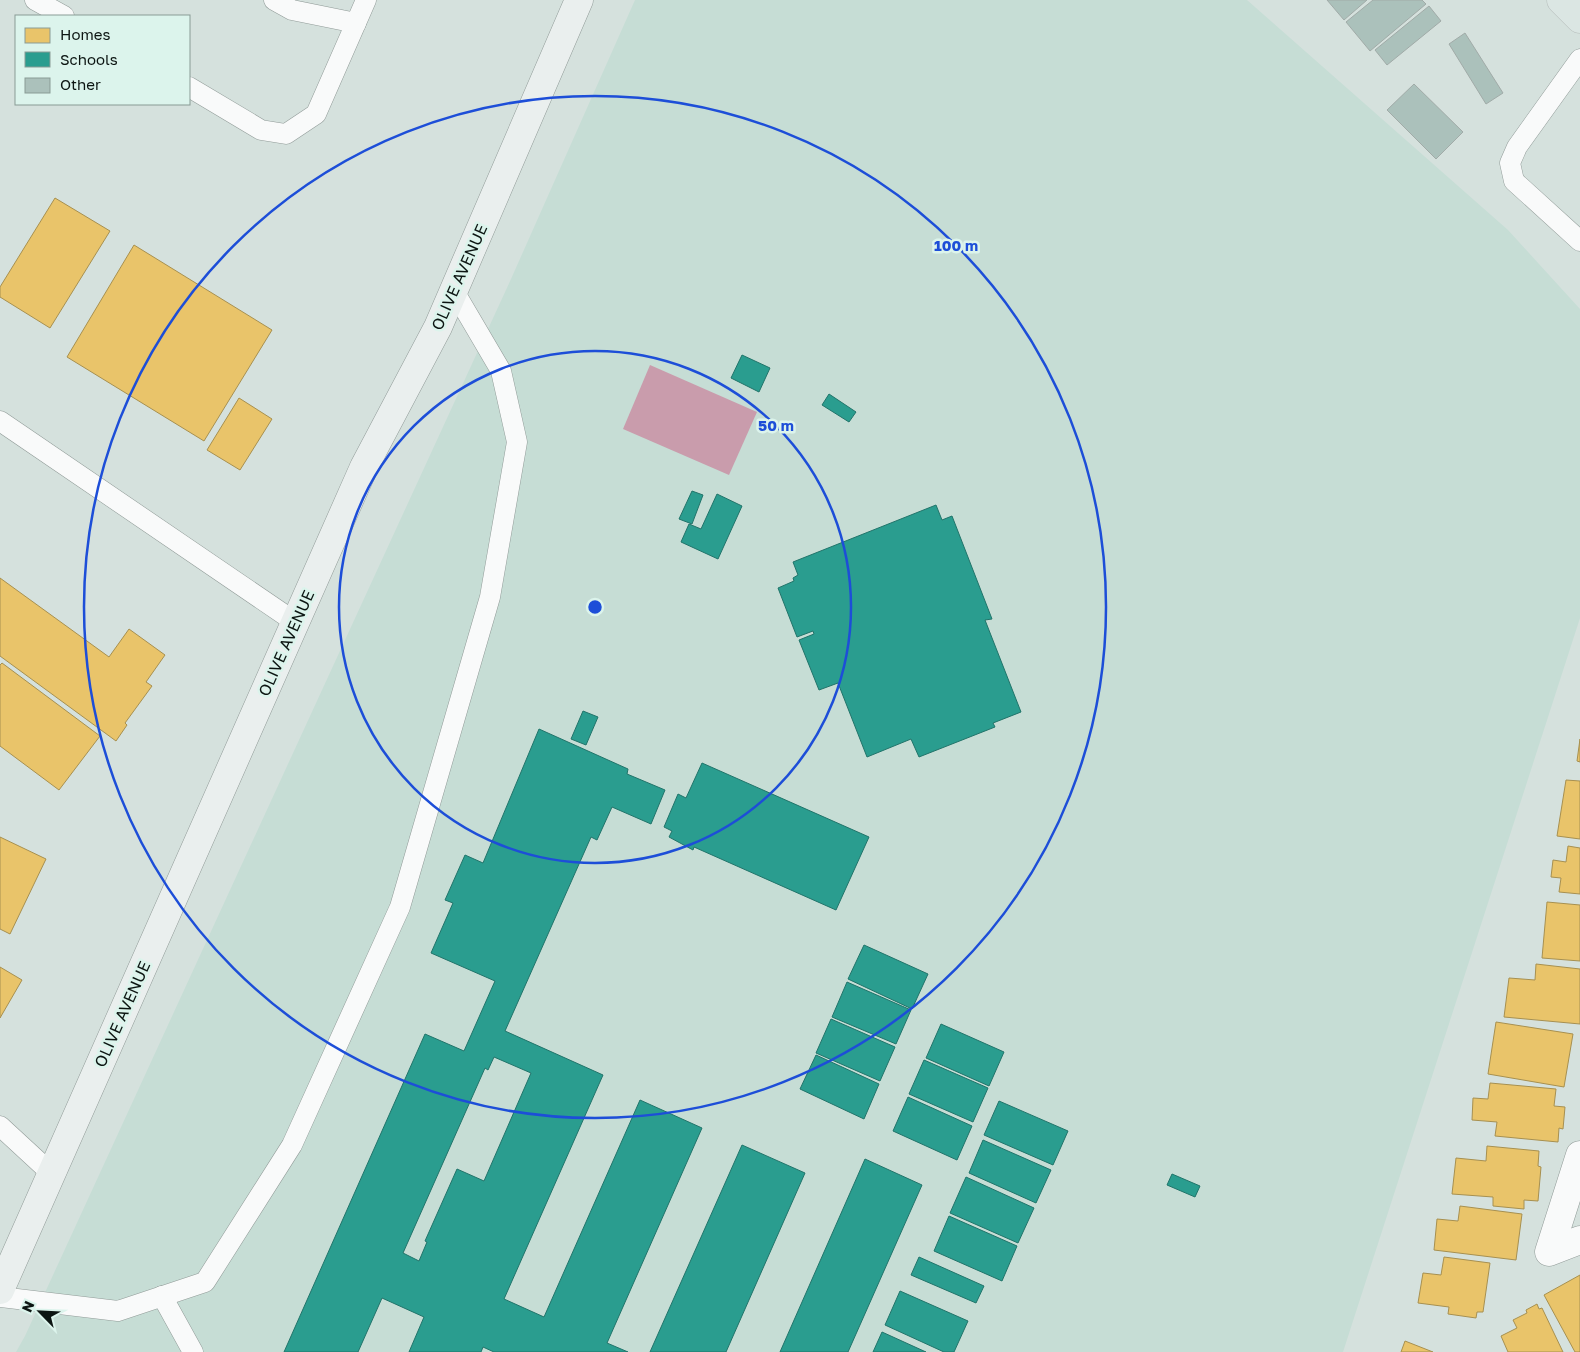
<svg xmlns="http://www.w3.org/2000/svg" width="1580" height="1352" font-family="'Golos Text',sans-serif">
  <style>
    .built { fill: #c6ddd5 }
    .water { fill: #c99cac }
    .homes { fill: #e9c46a; stroke: #a79050 }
    .schools { fill: #2a9d8f; stroke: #21746a; fill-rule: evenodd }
    .building { fill: #abc1bb; stroke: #a1aba8 }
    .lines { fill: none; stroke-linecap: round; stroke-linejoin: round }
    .service-casing { stroke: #919b98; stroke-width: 21 }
    .minor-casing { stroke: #919b98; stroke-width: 29 }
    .secondary-casing { stroke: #919b98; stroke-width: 29 }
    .primary-casing { stroke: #b6bdbb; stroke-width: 29 }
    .service { stroke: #f9fafa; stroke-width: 20 }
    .minor { stroke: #f9fafa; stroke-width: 28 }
    .secondary { stroke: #eaefee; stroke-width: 28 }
    .primary { stroke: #dbe6e3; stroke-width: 28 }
    .ring { fill: none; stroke: #1d4ed8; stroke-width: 2.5 }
    .labels { text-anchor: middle; stroke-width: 5; stroke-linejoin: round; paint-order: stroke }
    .street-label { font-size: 16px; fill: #0c1512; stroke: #dcf4ec }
    .centre { fill: #1d4ed8; stroke: #dcf4ec; stroke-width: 2.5 }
    .ring-label { font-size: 15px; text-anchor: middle; font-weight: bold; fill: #1d4ed8; stroke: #dcf4ec; stroke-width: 5; stroke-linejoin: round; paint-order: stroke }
  </style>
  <rect width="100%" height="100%" fill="#d5e1dd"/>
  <polygon class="built" points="635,0 1247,0 1508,230 1580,309 1580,618 1343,1352 16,1352 25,1336 511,279"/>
  <polygon class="water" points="650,365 757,412 729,475 623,429"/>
  <g class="homes">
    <polygon points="55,198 110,231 50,328 0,297 0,287"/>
    <polygon points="134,245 272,330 204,441 67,357"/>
    <polygon points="239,398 272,419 240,470 207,450"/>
    <polygon points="0,578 109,657 129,629 165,655 146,682 152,686 125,723 127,725 116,741 0,656"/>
    <polygon points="2,663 100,736 59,790 0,746 0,665"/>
    <polygon points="1580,739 1580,762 1577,761"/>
    <polygon points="1566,780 1580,781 1580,839 1557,836"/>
    <polygon points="0,837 46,859 10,934 0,929"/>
    <polygon points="1568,846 1580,848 1580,894 1559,892 1561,878 1551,877 1553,860 1566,862"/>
    <polygon points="1547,902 1580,905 1580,961 1542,958"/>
    <polygon points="1536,964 1580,969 1580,1024 1504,1017 1509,978 1535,980"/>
    <polygon points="0,967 22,980 0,1018"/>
    <polygon points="1496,1022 1573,1034 1564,1087 1488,1074"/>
    <polygon points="1490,1083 1556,1089 1554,1106 1565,1107 1563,1129 1559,1128 1558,1142 1495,1136 1497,1122 1472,1120 1473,1098 1488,1099"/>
    <polygon points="1487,1146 1539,1151 1538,1166 1541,1167 1538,1201 1524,1200 1524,1209 1493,1206 1493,1197 1452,1194 1456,1158 1486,1161"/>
    <polygon points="1460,1206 1522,1214 1516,1260 1434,1250 1437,1219 1458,1221"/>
    <polygon points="1444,1257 1490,1263 1483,1312 1477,1312 1476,1318 1448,1314 1449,1307 1418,1303 1423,1273 1441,1275"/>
    <polygon points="1580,1275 1580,1352 1575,1352 1544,1295"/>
    <polygon points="1537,1304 1539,1309 1542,1308 1563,1352 1508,1352 1501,1336 1517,1328 1513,1320 1527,1313 1526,1310"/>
    <polygon points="1405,1341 1433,1352 1401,1352"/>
  </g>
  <g class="schools">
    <polygon points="742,355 770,368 759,392 731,378"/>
    <polygon points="829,394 856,412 849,422 822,405"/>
    <polygon points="692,491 703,495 692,524 679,519"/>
    <polygon points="717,494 742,506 718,559 681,542 689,524 701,529"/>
    <polygon points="936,505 942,520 952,516 992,619 985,620 1021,712 993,723 995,727 919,757 911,739 867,757 838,683 819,690 799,640 814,634 813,631 797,637 778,588 794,581 793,578 798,575 793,562"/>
    <polygon points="583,711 598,717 586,745 571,739"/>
    <path d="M539 729 628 769 627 774 665 790 651 824 612 807 597 840 591 837 505 1031 603 1075 504 1299 544 1317 640 1100 702 1128 607 1343 628 1352H494L483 1347 481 1352H409L424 1317 382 1298 358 1352H284L425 1034 464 1051 495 981 431 953 453 903 445 900 465 855 483 863ZM494 1057 531 1073 484 1181 457 1169 425 1241 427 1242 419 1261 403 1253 485 1068 488 1070Z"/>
    <polygon points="702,763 869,837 836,910 694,847 693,850 669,837 672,831 664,827 678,794 686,798"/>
    <polygon points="864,945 928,974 912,1009 848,979"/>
    <polygon points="847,982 911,1010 896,1044 832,1017"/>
    <polygon points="831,1019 895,1047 880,1081 816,1053"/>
    <polygon points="941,1024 1004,1052 989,1086 926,1058"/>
    <polygon points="816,1055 879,1084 864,1119 800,1089"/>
    <polygon points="924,1060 988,1088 973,1122 909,1094"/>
    <polygon points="908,1097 972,1126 957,1160 893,1131"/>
    <polygon points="999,1101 1068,1131 1053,1165 984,1135"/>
    <polygon points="983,1140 1051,1170 1036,1203 969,1173"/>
    <polygon points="742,1145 805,1173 726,1352 650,1352"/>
    <polygon points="865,1159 922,1185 848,1352 780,1352"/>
    <polygon points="1172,1174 1200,1186 1195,1197 1167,1185"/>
    <polygon points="966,1177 1034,1208 1018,1243 950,1213"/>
    <polygon points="949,1216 1017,1246 1002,1281 934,1251"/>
    <polygon points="919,1257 984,1286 976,1303 911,1275"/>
    <polygon points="900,1291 968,1321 954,1352 944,1352 885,1325"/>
    <polygon points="882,1332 926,1352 873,1352"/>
  </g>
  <g class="building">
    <polygon points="1327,0 1367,0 1344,20"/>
    <polygon points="1373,0 1422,0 1426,4 1370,51 1346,22"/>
    <polygon points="1429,6 1441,21 1387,65 1375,50"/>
    <polygon points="1465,33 1503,93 1486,104 1449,44"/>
    <polygon points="1414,84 1463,132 1436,159 1387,110"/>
  </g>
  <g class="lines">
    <defs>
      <g id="service">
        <polyline points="35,0 64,16"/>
        <polyline points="274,0 292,10 356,23"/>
        <polyline points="1580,59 1517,147 1510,163 1514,181 1580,241"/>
        <polyline points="189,87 261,130 286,134 316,114 366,0"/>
        <polyline points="0,421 295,622"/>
        <polyline points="0,1126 52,1174"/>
        <polyline points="162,1296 193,1352"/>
        <polyline points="0,1297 118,1311 205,1282 292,1145 400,907 490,597 517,442 501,371 454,291"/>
      </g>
      <polyline id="minor" points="1580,1155 1549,1252 1580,1240"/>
      <polyline id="secondary" points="0,1290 364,467 438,327 579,0"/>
      <polyline id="primary" points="1561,0 1580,19"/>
    </defs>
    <use href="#service" class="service-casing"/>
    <use href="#minor" class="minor-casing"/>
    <use href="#secondary" class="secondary-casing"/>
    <use href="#primary" class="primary-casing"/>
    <use href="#service" class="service"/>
    <use href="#minor" class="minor"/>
    <use href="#secondary" class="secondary"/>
    <use href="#primary" class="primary"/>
  </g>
  <g class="ring">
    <circle cx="595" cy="607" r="256"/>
    <circle cx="595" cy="607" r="511"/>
  </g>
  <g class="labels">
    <g class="street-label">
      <text transform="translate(459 277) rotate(-66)" y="6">OLIVE AVENUE</text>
      <text transform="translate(286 643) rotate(-66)" y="6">OLIVE AVENUE</text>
      <text transform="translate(122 1014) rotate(-66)" y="6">OLIVE AVENUE</text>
    </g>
  </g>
  <circle cx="595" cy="607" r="8" class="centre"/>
  <g class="ring-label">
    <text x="956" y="251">100 m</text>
    <text x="776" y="431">50 m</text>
  </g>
  <rect x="15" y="15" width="175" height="90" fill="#dcf4ec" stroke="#899b95"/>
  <rect x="25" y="28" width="25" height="15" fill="#e9c46a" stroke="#899b95"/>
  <text x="60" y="40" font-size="15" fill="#0c1512">Homes</text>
  <rect x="25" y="52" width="25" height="15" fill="#2a9d8f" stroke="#899b95"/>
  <text x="60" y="65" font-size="15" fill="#0c1512">Schools</text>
  <rect x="25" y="78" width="25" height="15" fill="#abc1bb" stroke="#899b95"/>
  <text x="60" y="90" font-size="15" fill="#0c1512">Other</text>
  <g transform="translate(40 1312) rotate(294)" stroke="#dcf4ec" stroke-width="4" paint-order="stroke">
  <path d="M0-4L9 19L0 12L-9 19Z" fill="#0c1512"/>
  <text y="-8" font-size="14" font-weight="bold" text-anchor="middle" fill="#0c1512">N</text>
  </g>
</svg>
